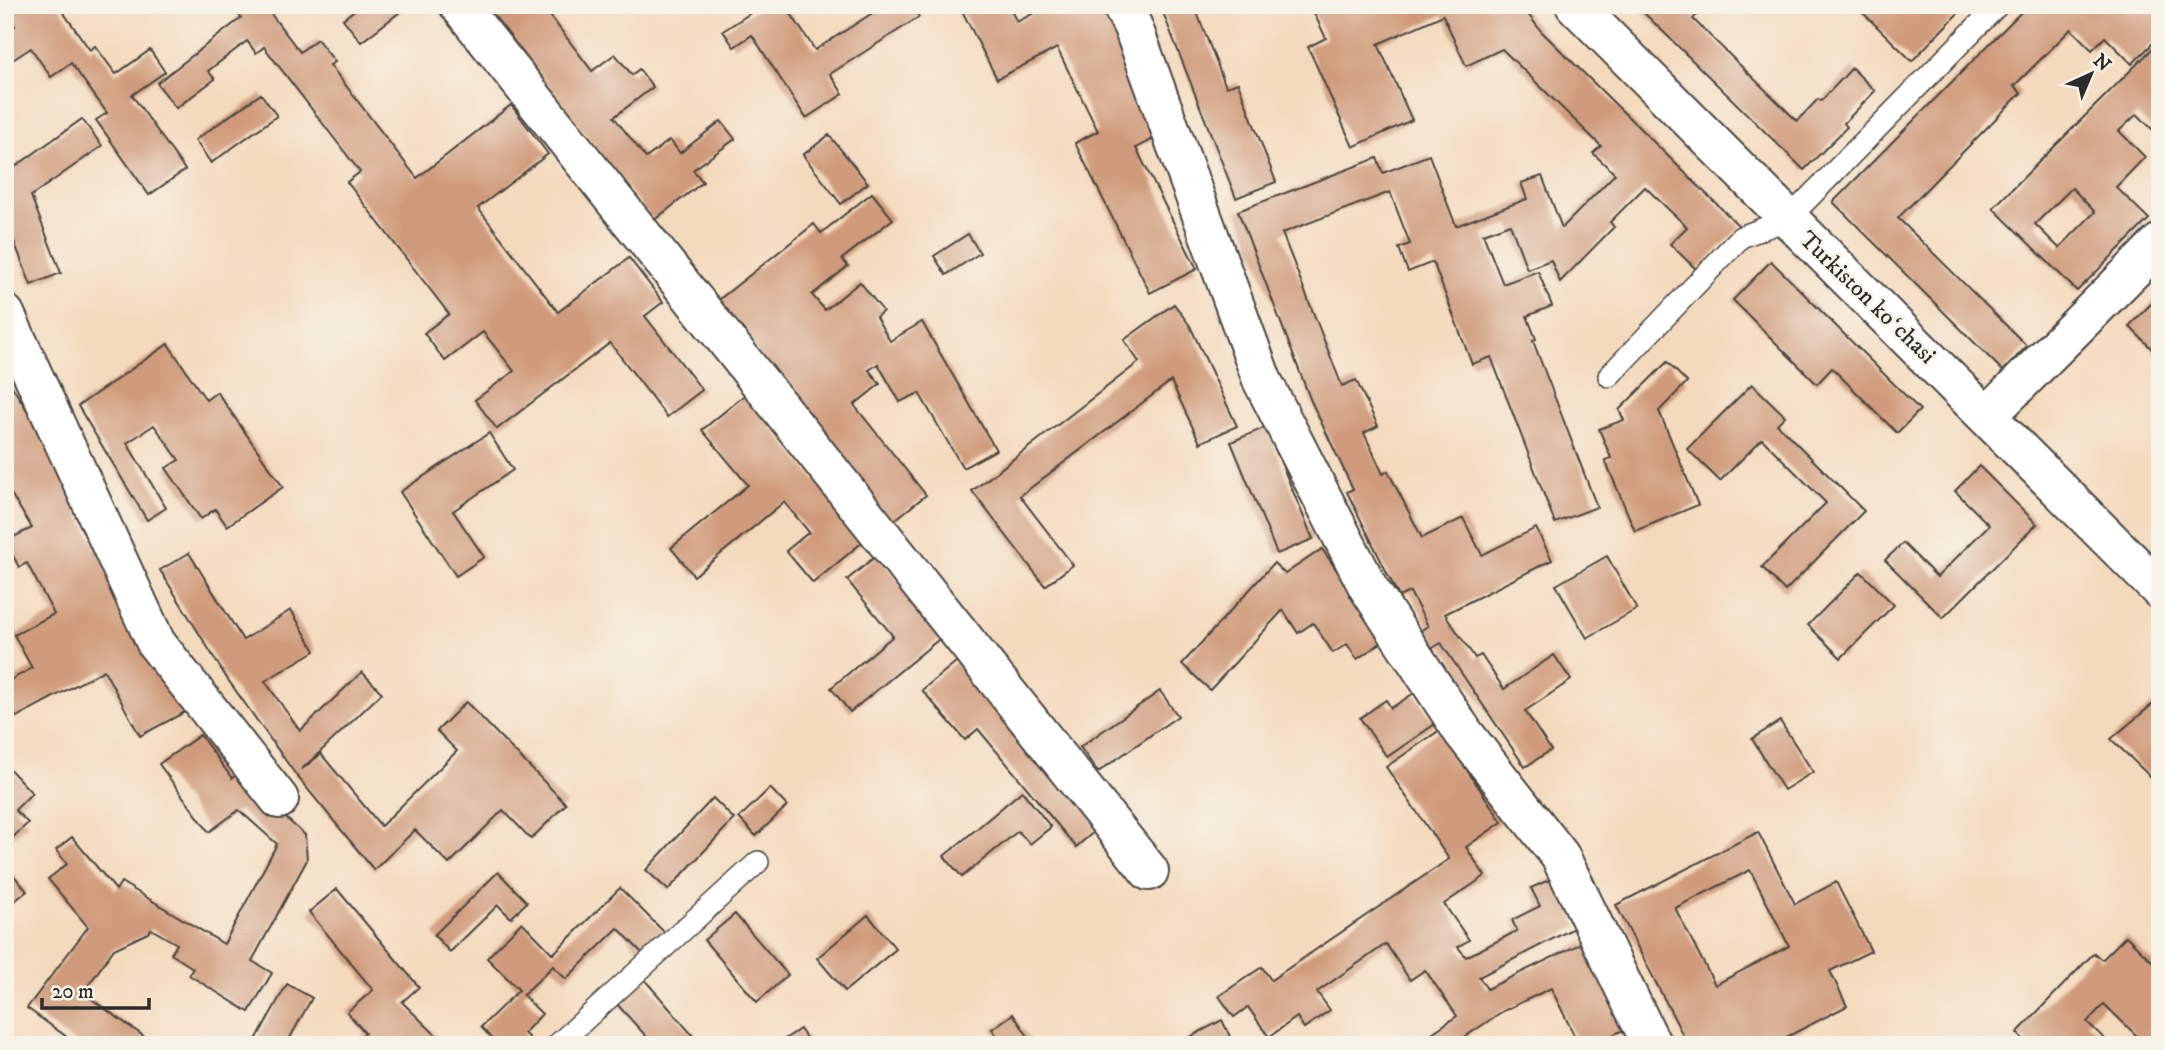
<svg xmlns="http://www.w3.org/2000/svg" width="2165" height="1050" font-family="'IM FELL DW Pica',serif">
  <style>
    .building { fill: #d09b7c; fill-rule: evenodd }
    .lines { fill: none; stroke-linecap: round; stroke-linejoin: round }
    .service-casing { stroke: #494541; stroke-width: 24 }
    .minor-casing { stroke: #494541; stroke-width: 42 }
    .service { stroke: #fff; stroke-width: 21 }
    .minor { stroke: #fff; stroke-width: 38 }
    .labels { text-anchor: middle; stroke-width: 5; stroke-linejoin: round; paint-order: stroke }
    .street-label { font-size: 24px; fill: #2b2b2b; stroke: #f7f3e8 }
  </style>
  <rect width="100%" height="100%" fill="#f7f3e8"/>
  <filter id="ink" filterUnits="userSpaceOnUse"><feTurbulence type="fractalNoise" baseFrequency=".0143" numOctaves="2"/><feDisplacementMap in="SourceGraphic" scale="14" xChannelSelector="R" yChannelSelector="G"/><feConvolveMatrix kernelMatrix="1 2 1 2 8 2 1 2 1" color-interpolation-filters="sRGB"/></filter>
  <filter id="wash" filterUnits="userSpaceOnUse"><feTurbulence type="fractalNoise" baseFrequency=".00686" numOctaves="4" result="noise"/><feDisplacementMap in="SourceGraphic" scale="28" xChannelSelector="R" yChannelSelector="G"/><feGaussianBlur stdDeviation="1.57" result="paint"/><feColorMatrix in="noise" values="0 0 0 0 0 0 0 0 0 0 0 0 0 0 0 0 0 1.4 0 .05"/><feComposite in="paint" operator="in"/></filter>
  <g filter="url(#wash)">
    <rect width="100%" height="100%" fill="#f4dabd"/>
    <g id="blocks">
      <g class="building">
        <polygon points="5,5 58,5 90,50 95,46 116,74 150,50 165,72 132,95 185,170 149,195 96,120 107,113 71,63 51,77 31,48 5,65 5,32 15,26"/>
        <polygon points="232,5 264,5 300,52 317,39 335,62 330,65 417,178 511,105 548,154 478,208 558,312 629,258 663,302 645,316 702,390 667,417 610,343 497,429 475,400 514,371 483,332 445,361 424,333 449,314 347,182 360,172 264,47 256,53 247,41 208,71 215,79 176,108 157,83 241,18"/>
        <polygon points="361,5 409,5 361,42 343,19"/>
        <polygon points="486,5 542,5 592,71 615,54 632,75 639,69 653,87 614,117 646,158 670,140 680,153 721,121 735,139 693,170 703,182 653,221"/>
        <polygon points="763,5 785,5 815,50 885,5 911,5 919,17 830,74 843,94 806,118 752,35 734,47 723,31"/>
        <polygon points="959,5 1008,5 1017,22 1049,5 1103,5 1167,132 1136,148 1197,269 1150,293 1075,143 1098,131 1057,48 997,79"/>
        <polygon points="1160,5 1194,5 1226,87 1238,83 1276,182 1236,198"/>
        <polygon points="1310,5 1521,5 1541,31 1740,227 1697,270 1670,244 1687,227 1645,187 1610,222 1614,227 1560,282 1551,260 1527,269 1510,224 1483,234 1503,284 1538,271 1552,306 1527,316 1536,339 1533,341 1597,507 1555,523 1491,357 1472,364 1433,262 1408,272 1399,248 1410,244 1390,192 1282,233 1342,386 1356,380 1378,426 1364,433 1383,474 1388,471 1422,538 1463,518 1482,555 1536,528 1552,560 1445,614 1475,658 1481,655 1504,689 1554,655 1571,680 1525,711 1551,750 1525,767 1441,643 1428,651 1416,633 1428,626 1410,592 1399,597 1347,492 1353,489 1311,401 1238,211 1377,158 1383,173 1429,155 1456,226 1527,199 1521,183 1542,176 1562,228 1615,174 1593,153 1601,146 1502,49 1466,66 1443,15 1378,44 1412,120 1353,147 1308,47 1326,38"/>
        <polygon points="1636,5 1706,5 1693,19 1797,121 1818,99 1821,101 1852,68 1875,91 1844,123 1847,127 1804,170"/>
        <polygon points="1855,5 1910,5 1913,9 1917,5 1966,5 1912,61"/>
        <polygon points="2028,5 2160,5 2160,36 2132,64 2105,37 2092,50 2071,29 2014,86 2021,93 1898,218 2027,346 2003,371 1833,202"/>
        <path d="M2160 41V137L2137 114 2119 131 2145 157 2116 187 2149 219 2077 291 1993 208ZM2072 188 2095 212 2059 248 2035 224Z"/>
        <polygon points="261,94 277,116 211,163 195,140"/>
        <polygon points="82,119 102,146 31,196 61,273 31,285 5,218 5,174"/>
        <polygon points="829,135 868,183 841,204 803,155"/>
        <polygon points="872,193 893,219 842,259 848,266 812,295 825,310 860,282 883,311 876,317 890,341 922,322 996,450 963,468 919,393 900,402 878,364 869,370 880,384 854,405 926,495 891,523 716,302 814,224 821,233"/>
        <polygon points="968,234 980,253 946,275 934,256"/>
        <polygon points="1771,261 1920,410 1897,433 1832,368 1817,384 1733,300"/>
        <polygon points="2154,301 2160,307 2160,357 2129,326"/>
        <polygon points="1174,304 1190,326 1237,426 1200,443 1171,381 1020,496 1073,565 1045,586 972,491 1139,362 1124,340"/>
        <polygon points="168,344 206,400 217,392 283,487 227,526 215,509 201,519 166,468 179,460 154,425 127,443 166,508 147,520 78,406"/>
        <polygon points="1667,362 1687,382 1659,411 1698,505 1635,531 1605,460 1611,458 1599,429 1624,420 1619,410"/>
        <polygon points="5,375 83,500 74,505 185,712 140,736 104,670 9,721 5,713 5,683 32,668 14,635 54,614 27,563 19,567 5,541 32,528 5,484"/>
        <polygon points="1752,384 1785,416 1777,424 1864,511 1785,591 1762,567 1826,503 1762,439 1720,481 1687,449"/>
        <polygon points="745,395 865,540 813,583 786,551 809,532 784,502 694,576 671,548 748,485 702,430"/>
        <polygon points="1266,427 1313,539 1277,554 1231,442"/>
        <polygon points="489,433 513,470 453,511 484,557 456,576 400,492"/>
        <polygon points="1979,466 2037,524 1943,618 1885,560 1903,543 1937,577 1989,525 1955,491"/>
        <polygon points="1322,549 1385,640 1357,659 1347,644 1333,653 1313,623 1298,633 1283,610 1210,690 1182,664 1274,563 1285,574"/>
        <polygon points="189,553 243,640 291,610 315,651 265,681 300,731 362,672 382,693 301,770 321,754 381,826 457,751 437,731 466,702 566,804 531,839 503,810 449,864 415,830 374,870 296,775 226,677 160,570"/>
        <polygon points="877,555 944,635 850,712 831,688 893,636 847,580"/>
        <polygon points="1607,556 1637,609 1587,638 1556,585"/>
        <polygon points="1861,572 1894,605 1841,658 1808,625"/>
        <polygon points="962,657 1102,825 1076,847 978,729 965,740 922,690"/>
        <polygon points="1160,691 1178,716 1098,772 1080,747"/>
        <polygon points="1414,693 1435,724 1387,757 1360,718 1386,700 1391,708"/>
        <polygon points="2160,698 2160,786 2111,739"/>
        <polygon points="1780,721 1813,772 1784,790 1752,739"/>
        <polygon points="1440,730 1502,822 1466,847 1485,876 1444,904 1469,940 1458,947 1466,957 1517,931 1512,920 1540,906 1531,888 1553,878 1578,926 1479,977 1487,989 1584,942 1627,1028 1593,1045 1579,1045 1551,988 1503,1011 1453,1045 1440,1045 1432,1033 1457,1016 1425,970 1410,980 1386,944 1317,992 1330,1010 1304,1028 1297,1017 1269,1037 1248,1007 1234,1017 1219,996 1262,967 1271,980 1449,859 1386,767"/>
        <polygon points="200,735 232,778 246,768 260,795 305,835 307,860 252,961 272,973 249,1012 189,975 193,968 171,954 177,944 151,929 148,933 114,949 83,993 156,1045 78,1045 27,1008 88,927 48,879 67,864 56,850 72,837 116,890 121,882 224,944 277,844 239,810 209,832 159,764"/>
        <polygon points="5,764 32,793 15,810 28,823 5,845"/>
        <polygon points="770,788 787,806 756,836 739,818"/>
        <polygon points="1022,791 1051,827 1030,844 1018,831 962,877 944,856"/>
        <polygon points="713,798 734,819 668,890 646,870"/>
        <path d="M1758 832 1795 904 1836 882 1871 951 1830 971 1847 1006 1771 1045H1688L1616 905ZM1750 870 1789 946 1715 985 1675 908Z"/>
        <polygon points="5,865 27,891 5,909"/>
        <polygon points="498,872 527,902 511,918 498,905 450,952 434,935"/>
        <polygon points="620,888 666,934 644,955 618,928 566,979 553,966 523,995 542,1014 524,1033 536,1045 498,1045 481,1027 519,990 487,958 522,922 553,954"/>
        <polygon points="337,889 419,987 402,1002 446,1045 352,1045 365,1033 347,1012 373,990 309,912"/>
        <polygon points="735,914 788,975 757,1002 704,940"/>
        <polygon points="868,915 896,949 845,991 817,958"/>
        <polygon points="2126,936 2160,969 2160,1045 2138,1045 2142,1041 2104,1004 2087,1022 2111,1045 2029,1045 2017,1033 2094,953 2102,960"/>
        <polygon points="644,979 701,1045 654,1045 616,1003"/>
        <polygon points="287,984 312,998 286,1045 253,1045"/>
        <polygon points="1013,1014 1034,1045 1003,1045 992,1029"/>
        <polygon points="1222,1020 1234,1045 1194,1045 1190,1037"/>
        <polygon points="800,1029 811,1045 776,1045"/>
      </g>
    </g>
  </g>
  <g filter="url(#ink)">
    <use href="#blocks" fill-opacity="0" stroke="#494541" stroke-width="2"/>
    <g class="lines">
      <defs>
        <g id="service">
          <polyline points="1609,376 1741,237 1788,219 1998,5"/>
          <polyline points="557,1045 758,862"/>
        </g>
        <g id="minor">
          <polyline points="459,5 1149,871"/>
          <polyline points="1122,5 1133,27 1262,380 1368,587 1463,732 1560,856 1652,1045"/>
          <polyline points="1575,5 2160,590"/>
          <polyline points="5,314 156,643 279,799"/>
          <polyline points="1988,415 2160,243"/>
        </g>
      </defs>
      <use href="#service" class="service-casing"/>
      <use href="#minor" class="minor-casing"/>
      <use href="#service" class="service"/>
      <use href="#minor" class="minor"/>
    </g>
  </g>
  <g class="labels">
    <g class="street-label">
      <text transform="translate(1868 297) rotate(44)" y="8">Turkiston koʻchasi</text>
    </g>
  </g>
  <rect width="2165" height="1050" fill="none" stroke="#f7f3e8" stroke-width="28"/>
  <g transform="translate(2091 74) rotate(44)" stroke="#f7f3e8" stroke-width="5" paint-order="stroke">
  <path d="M0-5L12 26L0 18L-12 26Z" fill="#2b2b2b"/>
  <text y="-10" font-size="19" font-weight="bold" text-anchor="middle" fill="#2b2b2b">N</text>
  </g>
  <path d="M42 998v10h107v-10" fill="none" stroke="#2b2b2b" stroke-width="3.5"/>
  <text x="52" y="998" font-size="21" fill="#2b2b2b" stroke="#f7f3e8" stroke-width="5" paint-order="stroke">20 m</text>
</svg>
